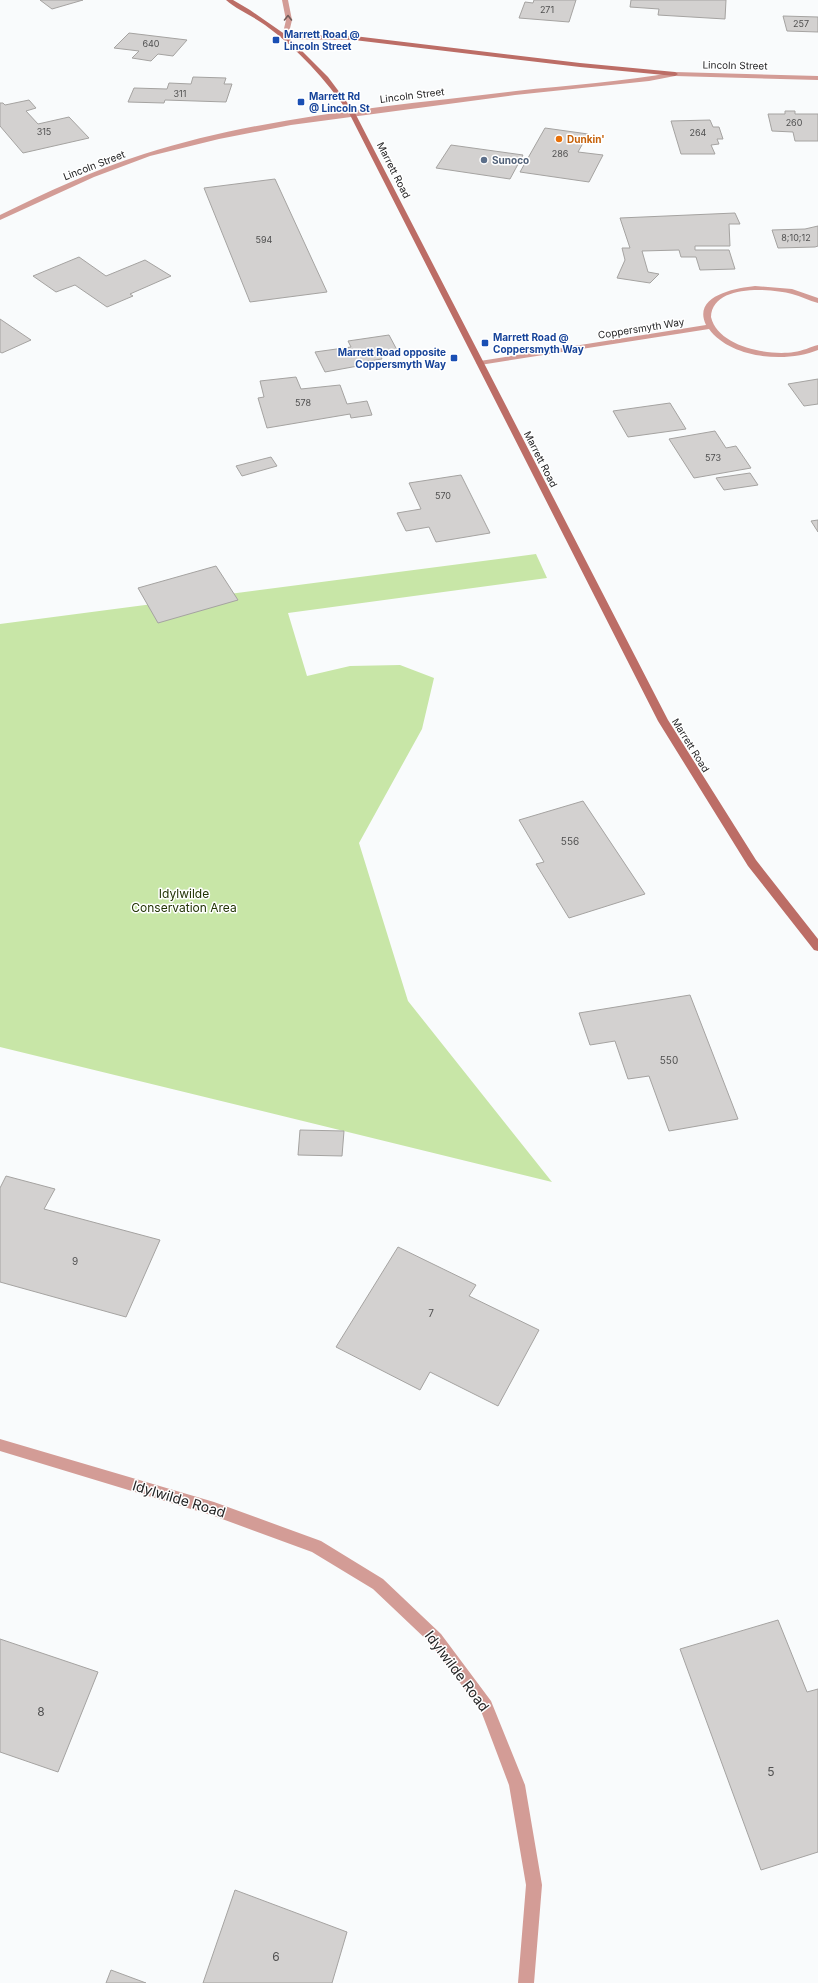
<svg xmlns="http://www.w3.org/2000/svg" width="818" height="1983" font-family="Inter,sans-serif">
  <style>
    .green { fill: #c8e6a7 }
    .building { fill: #d3d1d0; stroke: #a5a3a1 }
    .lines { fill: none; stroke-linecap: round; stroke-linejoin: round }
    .minor { fill: #d39c96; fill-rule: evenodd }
    .tertiary { fill: #d39c96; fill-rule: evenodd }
    .secondary { fill: #bc6d66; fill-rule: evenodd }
    .oneway { stroke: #735b58 }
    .transit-dot { fill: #1a4fb4; stroke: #fff; stroke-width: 1.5 }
    .food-dot { fill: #e8710a; stroke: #fff; stroke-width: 1.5 }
    .service-dot { fill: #5c6f8a; stroke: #fff; stroke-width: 1.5 }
    .labels { text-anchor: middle; stroke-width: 3; stroke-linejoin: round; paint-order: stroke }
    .far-number-label { font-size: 9px; fill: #505050 }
    .far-transit-label { font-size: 10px; font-weight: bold; fill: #164399; stroke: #fff; text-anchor: start }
    .far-street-label { font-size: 10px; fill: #252526; stroke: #fff }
    .far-food-label { font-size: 10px; font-weight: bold; fill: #c56008; stroke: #fff; text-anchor: start }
    .far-service-label { font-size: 10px; font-weight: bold; fill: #4e5e75; stroke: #fff; text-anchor: start }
    .number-label { font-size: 10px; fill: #505050 }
    .park-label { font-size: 12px; fill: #223405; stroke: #fff }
    .near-number-label { font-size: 12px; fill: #505050 }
    .near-street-label { font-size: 14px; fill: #252526; stroke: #fff }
  </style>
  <rect width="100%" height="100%" fill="#f9fbfc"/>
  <polygon class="green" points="536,554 547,578 288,613 307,676 350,666 400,665 434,678 422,729 359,843 408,1001 552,1182 0,1047 0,624"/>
  <g class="building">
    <polygon points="40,0 83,0 52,9"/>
    <polygon points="534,0 576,0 569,22 519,18 525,2 533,3"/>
    <polygon points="631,0 726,0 725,19 658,15 659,9 630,7"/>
    <polygon points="783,16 818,17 818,32 787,31"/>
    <polygon points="129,33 187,40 173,56 158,54 151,61 132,58 139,51 114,48"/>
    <polygon points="193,77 226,78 224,84 232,84 226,102 165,100 164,103 128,102 134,88 167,89 169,83 191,84"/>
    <polygon points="29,100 36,108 26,111 38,124 69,117 89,138 23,153 0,126 0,103 3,103 5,105"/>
    <polygon points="785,111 795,111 795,114 818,114 818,141 795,141 793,132 772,131 768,114 785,114"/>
    <polygon points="710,120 713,127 719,127 723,139 717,139 719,144 711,145 715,154 681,154 671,121"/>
    <polygon points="545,128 588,134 578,152 603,155 589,182 520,172"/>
    <polygon points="451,145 523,155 510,179 436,168"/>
    <polygon points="275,179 327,292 250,302 204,188"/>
    <polygon points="735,213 740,224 729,224 730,246 695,246 695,250 729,250 735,269 700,270 696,257 681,257 679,250 642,251 648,272 659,274 650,283 617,278 625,260 622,248 630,248 620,218"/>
    <polygon points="818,226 818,246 815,247 778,248 772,230 805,229"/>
    <polygon points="79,257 106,276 145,260 171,276 130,294 133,296 107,307 75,285 56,292 33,276"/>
    <polygon points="0,319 31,340 2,353 0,352"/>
    <polygon points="389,335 397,350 379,353 382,359 356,363 358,366 325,372 315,352 351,347 348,341"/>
    <polygon points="296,377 301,389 340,385 347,404 367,401 372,415 351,418 350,414 267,428 258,398 264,397 260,381"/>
    <polygon points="818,379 818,404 804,406 788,384"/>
    <polygon points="670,403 686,429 628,437 613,411"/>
    <polygon points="715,431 726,448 736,446 751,468 694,478 669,439"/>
    <polygon points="271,457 277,466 242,476 236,466"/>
    <polygon points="750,473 758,485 724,490 716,478"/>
    <polygon points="461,475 490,533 436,542 429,527 406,531 397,513 421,509 409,483"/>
    <polygon points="818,520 818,532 811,521"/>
    <polygon points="216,566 238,600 158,623 138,588"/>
    <polygon points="583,801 645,894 569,918 536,864 544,862 519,820"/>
    <polygon points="690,995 738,1119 669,1131 649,1076 628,1079 615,1041 590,1045 579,1013"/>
    <polygon points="300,1130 344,1131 342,1156 298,1155"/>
    <polygon points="6,1176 55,1189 44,1209 160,1240 126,1317 0,1282 0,1188"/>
    <polygon points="398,1247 476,1285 469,1296 539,1330 498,1406 430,1372 420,1390 336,1347"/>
    <polygon points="778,1620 807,1692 818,1689 818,1852 761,1870 680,1649"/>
    <polygon points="0,1639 98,1672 58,1772 0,1752"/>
    <polygon points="235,1890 347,1932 332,1983 203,1983"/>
    <polygon points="111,1970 146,1983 106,1983"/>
  </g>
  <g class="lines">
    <g class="minor">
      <path d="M755 286 792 289 818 298V303C809 301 801 296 792 294 770 288 712 284 711 317 718 347 769 356 794 352 803 351 810 347 818 345V350C787 363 731 359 709 329L480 365 476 363 480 361 706 325C692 296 735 288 755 286Z"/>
      <polygon points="0,1439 214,1502 321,1541 383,1579 441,1634 491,1701 525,1785 542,1885 534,1983 518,1983 526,1885 509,1785 481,1711 431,1644 373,1589 312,1552 214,1516 0,1451"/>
    </g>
    <g class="tertiary">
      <polygon points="282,0 288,0 292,20 288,37 285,39 282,37 286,20"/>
      <path d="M675 72 818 76V80L675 76 649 81 515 95 291 125 219 139 150 156 94 177 0 220V215C47 192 94 170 144 154 264 116 392 106 516 91 569 85 623 82 675 72Z"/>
    </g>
    <path class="secondary" d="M226 0H233L250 10 286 35 354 36 580 63 675 72 678 74 675 76 580 67 354 40 290 39 328 77 355 113 668 720 756 860 818 939V951L814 950 748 866 658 721 349 113C325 79 298 49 265 25 253 16 237 10 226 0Z"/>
  </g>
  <defs><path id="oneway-chevron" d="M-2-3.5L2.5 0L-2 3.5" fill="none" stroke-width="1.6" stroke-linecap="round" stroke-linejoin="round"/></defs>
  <use class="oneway" href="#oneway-chevron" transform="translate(288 18) rotate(-90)"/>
  <g class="transit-dot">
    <rect x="272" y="36" width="8" height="8" rx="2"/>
    <rect x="297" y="98" width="8" height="8" rx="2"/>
    <rect x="481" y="339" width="8" height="8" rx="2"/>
    <rect x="450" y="354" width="8" height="8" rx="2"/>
  </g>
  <circle class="food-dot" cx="559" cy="139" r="4"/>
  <circle class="service-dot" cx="484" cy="160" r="4"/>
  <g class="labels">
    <g class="far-number-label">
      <text x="547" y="13">271</text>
      <text x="801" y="27">257</text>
      <text x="151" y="47">640</text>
      <text x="180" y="97">311</text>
      <text x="794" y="126">260</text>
      <text x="44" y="135">315</text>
      <text x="698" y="136">264</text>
      <text x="560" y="157">286</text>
      <text x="796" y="241">8;10;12</text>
      <text x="264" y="243">594</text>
      <text x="303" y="406">578</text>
      <text x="713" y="461">573</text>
      <text x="443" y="499">570</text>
    </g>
    <g class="far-transit-label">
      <text x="284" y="38">Marrett Road @<tspan x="284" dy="12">Lincoln Street</tspan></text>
      <text x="309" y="100">Marrett Rd<tspan x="309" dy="12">@ Lincoln St</tspan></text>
      <text x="493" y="341">Marrett Road @<tspan x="493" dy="12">Coppersmyth Way</tspan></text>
      <text x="446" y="356" text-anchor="end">Marrett Road opposite<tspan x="446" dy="12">Coppersmyth Way</tspan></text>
    </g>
    <g class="far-street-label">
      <text transform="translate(735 65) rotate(1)" y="4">Lincoln Street</text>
      <text transform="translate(412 95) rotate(-7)" y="4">Lincoln Street</text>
      <text transform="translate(94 165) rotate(-21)" y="4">Lincoln Street</text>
      <text transform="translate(394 170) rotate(63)" y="4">Marrett Road</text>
      <text transform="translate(641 328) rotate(-9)" y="4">Coppersmyth Way</text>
      <text transform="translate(541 459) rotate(63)" y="4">Marrett Road</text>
      <text transform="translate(691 745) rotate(58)" y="4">Marrett Road</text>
    </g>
    <g class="far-food-label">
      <text x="567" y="143">Dunkin'</text>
    </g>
    <g class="far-service-label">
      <text x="492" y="164">Sunoco</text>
    </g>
    <g class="number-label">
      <text x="570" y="845">556</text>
      <text x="669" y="1064">550</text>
      <text x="75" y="1265">9</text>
      <text x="431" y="1317">7</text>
    </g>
    <g class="park-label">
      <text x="184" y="898">Idylwilde<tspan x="184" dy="14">Conservation Area</tspan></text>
    </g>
    <g class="near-number-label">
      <text x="41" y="1716">8</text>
      <text x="771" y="1776">5</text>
      <text x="276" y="1961">6</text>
    </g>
    <g class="near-street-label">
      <text transform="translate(179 1499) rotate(17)" y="5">Idylwilde Road</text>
      <text transform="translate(457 1671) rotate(53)" y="5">Idylwilde Road</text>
    </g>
  </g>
</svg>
